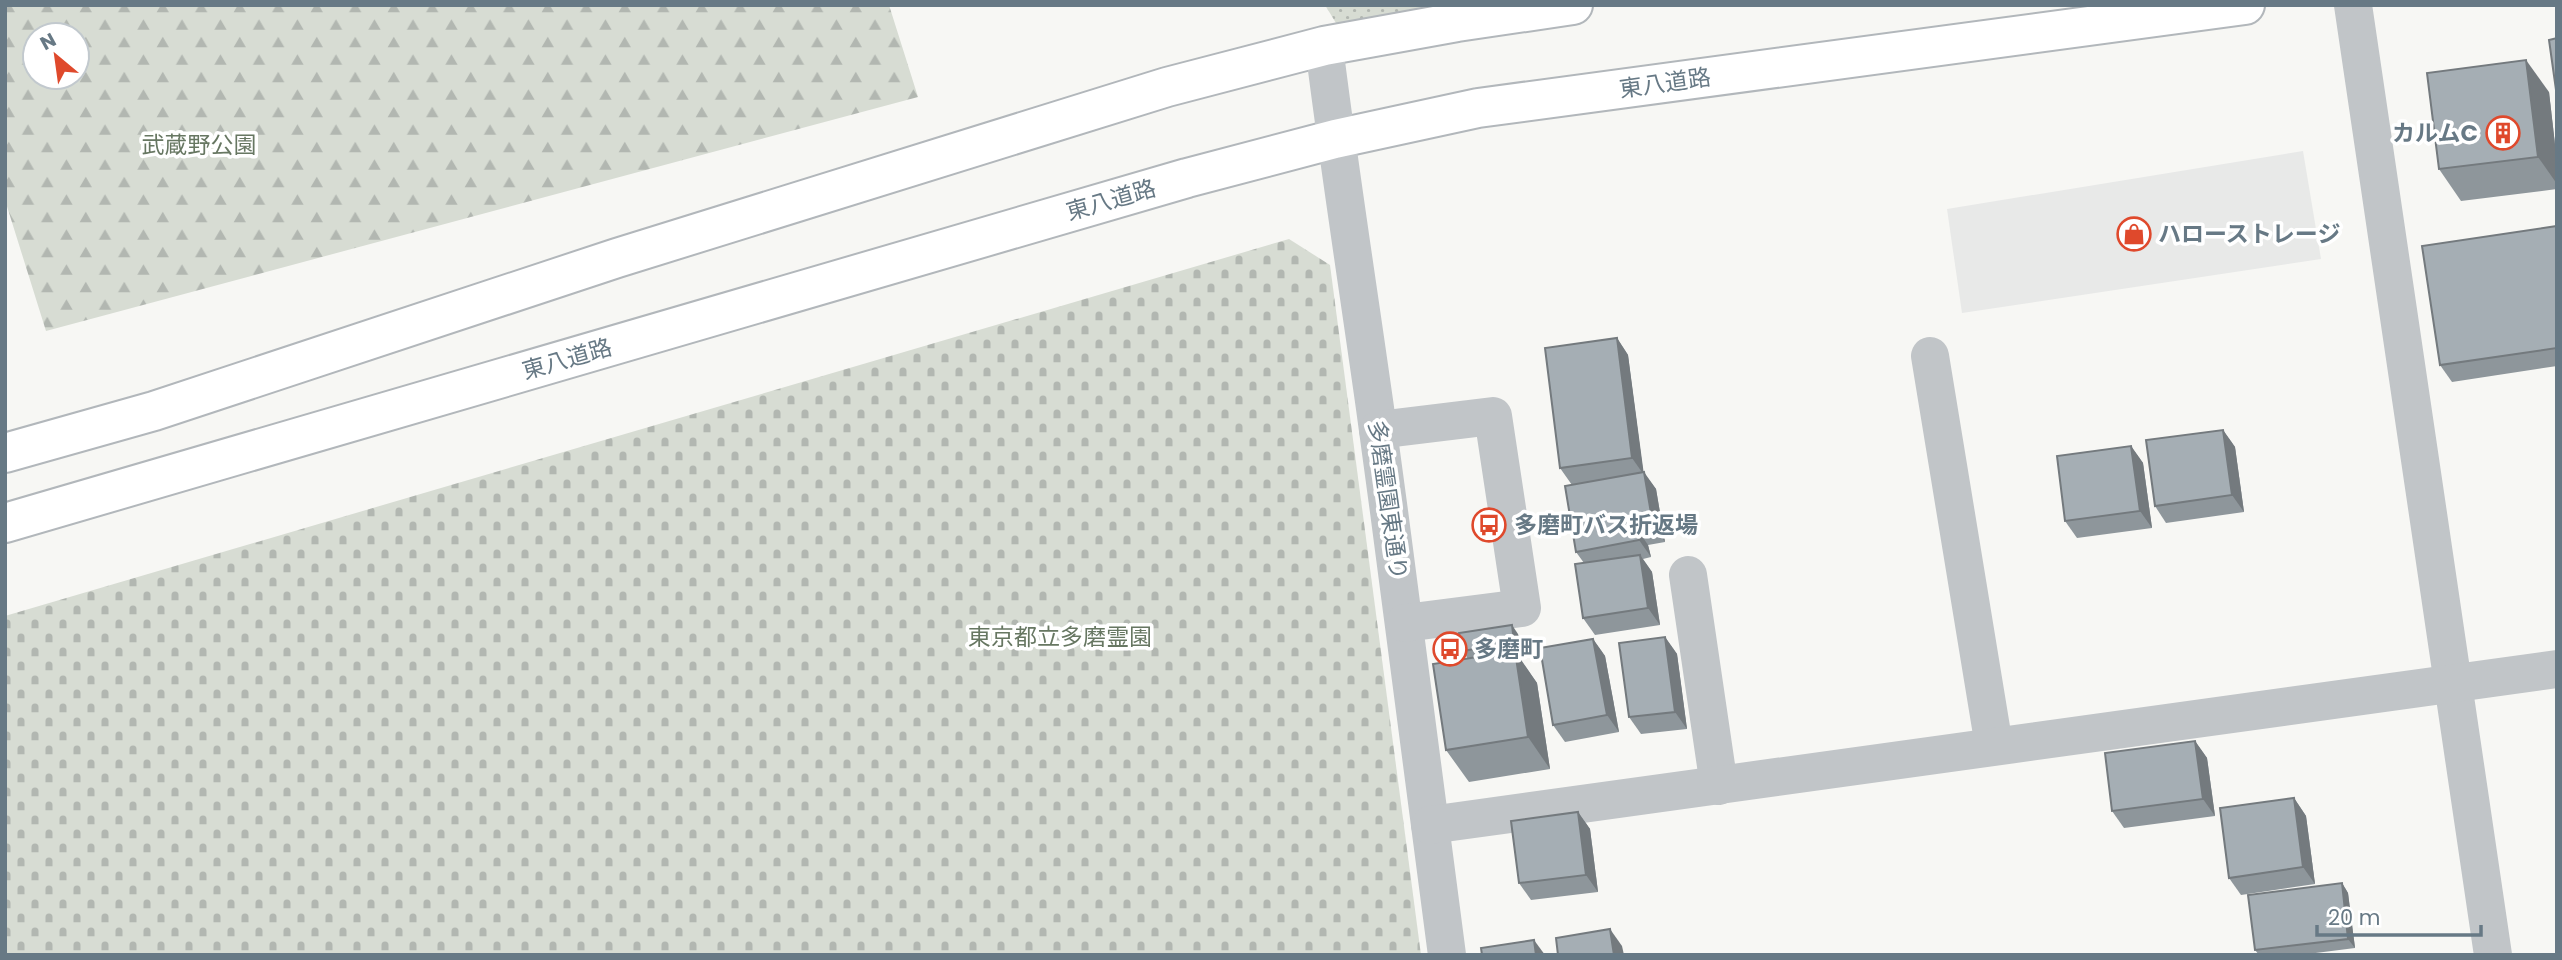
<svg xmlns="http://www.w3.org/2000/svg" width="2562" height="960" font-family="Poppins,'Noto Sans JP',sans-serif">
  <style>
    .built { fill: #e8e9e8 }
    .grass { fill: url(#grass-dots) }
    .forest { fill: url(#forest-firs); fill-rule: evenodd }
    .cemetery { fill: url(#cemetery-stones) }
    .lines { fill: none; stroke-linecap: round; stroke-linejoin: round }
    .major-casing { stroke: #b2b7bb; stroke-width: 42 }
    .minor { stroke: #c1c5c8; stroke-width: 38 }
    .major { stroke: #fff; stroke-width: 38 }
    .wall { fill: #8e969b }
    .shaded-wall { fill: #747a7e }
    .building { fill: #a5aeb4; stroke: #747a7e; stroke-width: 2 }
    .labels { text-anchor: middle; stroke-width: 7; stroke-linejoin: round; paint-order: stroke }
    .street-label { font-size: 23px; fill: #677985; stroke: #fff }
    .poi-label { font-size: 23px; font-weight: bold; fill: #677985; stroke: #fff; text-anchor: start }
    .park-label { font-size: 23px; fill: #677762; stroke: #fff }
  </style>
  <defs>
    <pattern id="grass-dots" width="8" height="8" patternUnits="userSpaceOnUse" patternTransform="scale(1.75)"><rect width="8" height="8" fill="#d7dcd3"/><path d="M2 2h.1M6 6h.1" fill="none" stroke="#b2b7b1" stroke-width="1.8" stroke-linecap="round"/></pattern>
    <pattern id="forest-firs" width="22" height="20" patternUnits="userSpaceOnUse" patternTransform="scale(1.75)"><rect width="22" height="20" fill="#d7dcd3"/><path d="M5 1l3.5 6h-7zM16 11l3.5 6h-7z" fill="#b2b7b1"/></pattern>
    <pattern id="cemetery-stones" width="16" height="16" patternUnits="userSpaceOnUse" patternTransform="scale(1.75)"><rect width="16" height="16" fill="#d7dcd3"/><path d="M2 7V4a2 2 0 0 1 4 0v3zM10 15v-3a2 2 0 0 1 4 0v3z" fill="#b2b7b1"/></pattern>
  </defs>
  <rect width="100%" height="100%" fill="#f7f7f4"/>
  <polygon class="built" points="2303,151 2321,259 1962,313 1947,209"/>
  <polygon class="grass" points="1325,5 1462,5 1339,28"/>
  <path class="forest" d="M5 5H889L918 97 46 331 5 200ZM35 35H77V77H35Z"/>
  <polygon class="cemetery" points="1289,239 1330,265 1421,955 5,955 5,616"/>
  <g class="lines">
    <defs>
      <g id="major">
        <polyline points="5,453 154,411 617,258 1167,87 1324,46 1457,22 1573,5"/>
        <polyline points="5,523 1187,178 1335,139 1478,108 2245,5"/>
      </g>
    </defs>
    <use href="#major" class="major-casing"/>
    <g class="minor">
      <polyline points="2353,5 2493,955"/>
      <path d="M1324 46C1339 167 1358 287 1375 408 1400 590 1423 772 1447 955"/>
      <polyline points="1930,356 1994,746"/>
      <polyline points="1378,430 1493,416 1522,608 1405,623"/>
      <polyline points="1688,575 1719,786"/>
      <polyline points="1430,825 2557,669"/>
    </g>
    <use href="#major" class="major"/>
  </g>
  <g class="wall">
    <polygon points="2549,92 2557,162 2557,189 2461,201 2439,169"/>
    <polygon points="2557,226 2557,366 2452,382 2440,365"/>
    <polygon points="1617,338 1628,355 1643,472 1656,489 1665,542 1648,545 1651,557 1643,559 1652,572 1660,625 1595,635 1583,618 1584,563 1576,552 1572,485 1560,468"/>
    <polygon points="2223,430 2235,447 2244,512 2166,523 2155,506"/>
    <polygon points="2131,446 2143,463 2152,528 2077,538 2065,521"/>
    <polygon points="1518,634 1521,651 1515,652 1537,683 1550,769 1469,782 1446,750 1468,659 1463,651"/>
    <polygon points="1665,637 1677,654 1687,729 1641,734 1629,717"/>
    <polygon points="1593,639 1605,656 1619,732 1565,742 1553,725"/>
    <polygon points="2195,741 2207,758 2215,816 2124,828 2112,811"/>
    <polygon points="2294,798 2306,816 2315,884 2241,895 2229,878"/>
    <polygon points="1578,812 1590,829 1598,892 1531,900 1519,883"/>
    <polygon points="2342,883 2348,893 2355,948 2300,955 2259,955 2255,950"/>
  </g>
  <g class="shaded-wall">
    <polygon points="2526,60 2549,92 2557,162 2557,184 2538,157"/>
    <polygon points="1617,338 1628,355 1644,475 1632,458"/>
    <polygon points="2223,430 2235,447 2244,512 2232,495"/>
    <polygon points="2131,446 2143,463 2152,528 2140,511"/>
    <polygon points="1644,472 1656,489 1665,542 1653,525"/>
    <polygon points="1636,527 1648,545 1651,557 1639,540"/>
    <polygon points="1640,555 1652,572 1660,625 1648,608"/>
    <polygon points="1512,625 1518,634 1521,651 1514,642"/>
    <polygon points="1665,637 1677,654 1687,729 1675,712"/>
    <polygon points="1593,639 1605,656 1619,732 1607,715"/>
    <polygon points="1515,651 1537,683 1550,769 1528,737"/>
    <polygon points="2195,741 2207,758 2215,816 2203,799"/>
    <polygon points="2294,798 2306,816 2315,884 2303,867"/>
    <polygon points="1578,812 1590,829 1598,892 1586,875"/>
    <polygon points="2342,883 2348,893 2355,948 2348,939"/>
    <polygon points="1610,929 1622,946 1624,955 1614,955"/>
    <polygon points="1534,940 1545,955 1536,955"/>
  </g>
  <g class="building">
    <polygon points="2557,38 2557,97 2549,40"/>
    <polygon points="2526,60 2538,157 2439,169 2427,73"/>
    <polygon points="2557,226 2557,348 2440,365 2422,246"/>
    <polygon points="1617,338 1632,458 1560,468 1545,348"/>
    <polygon points="2223,430 2232,495 2155,506 2146,440"/>
    <polygon points="2131,446 2140,511 2065,521 2057,456"/>
    <polygon points="1644,472 1653,525 1636,527 1639,540 1576,552 1565,486"/>
    <polygon points="1640,555 1648,608 1583,618 1575,564"/>
    <polygon points="1512,625 1514,642 1463,651 1459,633"/>
    <polygon points="1665,637 1675,712 1629,717 1619,643"/>
    <polygon points="1593,639 1607,715 1553,725 1540,648"/>
    <polygon points="1515,651 1528,737 1446,750 1433,664"/>
    <polygon points="2195,741 2203,799 2112,811 2105,753"/>
    <polygon points="2294,798 2303,867 2229,878 2220,808"/>
    <polygon points="1578,812 1586,875 1519,883 1511,821"/>
    <polygon points="2342,883 2348,939 2255,950 2248,895"/>
    <polygon points="1610,929 1614,955 1558,955 1556,938"/>
    <polygon points="1534,940 1536,955 1482,955 1481,948"/>
  </g>
  <defs>
    <symbol id="building-ring" viewBox="-11 -11 22 22"><circle r="9.5" fill="#fff" stroke="#df492c" stroke-width="1.5"/><path d="M-4-6H4V6H1V3H-1V6H-4ZM-2.5-4.3h1.7v1.8h-1.7ZM.8-4.3h1.7v1.8H.8ZM-2.5-1h1.7V.8h-1.7ZM.8-1h1.7V.8H.8Z" fill="#df492c"/></symbol>
    <symbol id="shop-ring" viewBox="-11 -11 22 22"><circle r="9.5" fill="#fff" stroke="#df492c" stroke-width="1.5"/><path d="M-5-2.5h2.3a2.7 3.5 0 0 1 5.4 0H5L5.5 6h-11ZM-1.5-2.5h3a1.5 2.3 0 0 0-3 0Z" fill="#df492c"/></symbol>
    <symbol id="bus-ring" viewBox="-11 -11 22 22"><circle r="9.5" fill="#fff" stroke="#df492c" stroke-width="1.5"/><path d="M-5-6H5V4H4V6H2V4H-2V6H-4V4H-5ZM-3.5-4V0h7V-4ZM-3.5 1.2v1.5H-2V1.2ZM2 1.2v1.5H3.5V1.2Z" fill="#df492c"/></symbol>
  </defs>
  <g fill-rule="evenodd">
    <use href="#building-ring" x="2484" y="114" width="38" height="38"/>
    <use href="#shop-ring" x="2115" y="215" width="38" height="38"/>
    <use href="#bus-ring" x="1470" y="506" width="38" height="38"/>
    <use href="#bus-ring" x="1431" y="630" width="38" height="38"/>
  </g>
  <g class="labels">
    <g class="street-label">
      <text transform="translate(1665 83) rotate(-8)" y="8">東八道路</text>
      <text transform="translate(1111 200) rotate(-16)" y="8">東八道路</text>
      <text transform="translate(567 359) rotate(-16)" y="8">東八道路</text>
      <text transform="translate(1388 500) rotate(82)" y="8">多磨霊園東通り</text>
    </g>
    <g class="poi-label">
      <text x="2478" y="141" text-anchor="end">カルムC</text>
      <text x="2158" y="242">ハローストレージ</text>
      <text x="1514" y="533">多磨町バス折返場</text>
      <text x="1474" y="657">多磨町</text>
    </g>
    <g class="park-label">
      <text x="199" y="153">武蔵野公園</text>
      <text x="1060" y="645">東京都立多磨霊園</text>
    </g>
  </g>
  <rect width="2562" height="960" fill="none" stroke="#677985" stroke-width="14"/>
  <g transform="translate(56 56) rotate(331)"><circle r="33" fill="#ffffff" stroke="#c2c9ce" stroke-width="2"/>
  <path d="M0-5L12 26L0 18L-12 26Z" fill="#df492c"/>
  <text y="-10" font-size="19" font-weight="bold" text-anchor="middle" fill="#677985">N</text>
  </g>
  <path d="M2317 925v10h164v-10" fill="none" stroke="#677985" stroke-width="3.5"/>
  <text x="2328" y="925" font-size="21" fill="#677985" stroke="#ffffff" stroke-width="5" paint-order="stroke">20 m</text>
</svg>
